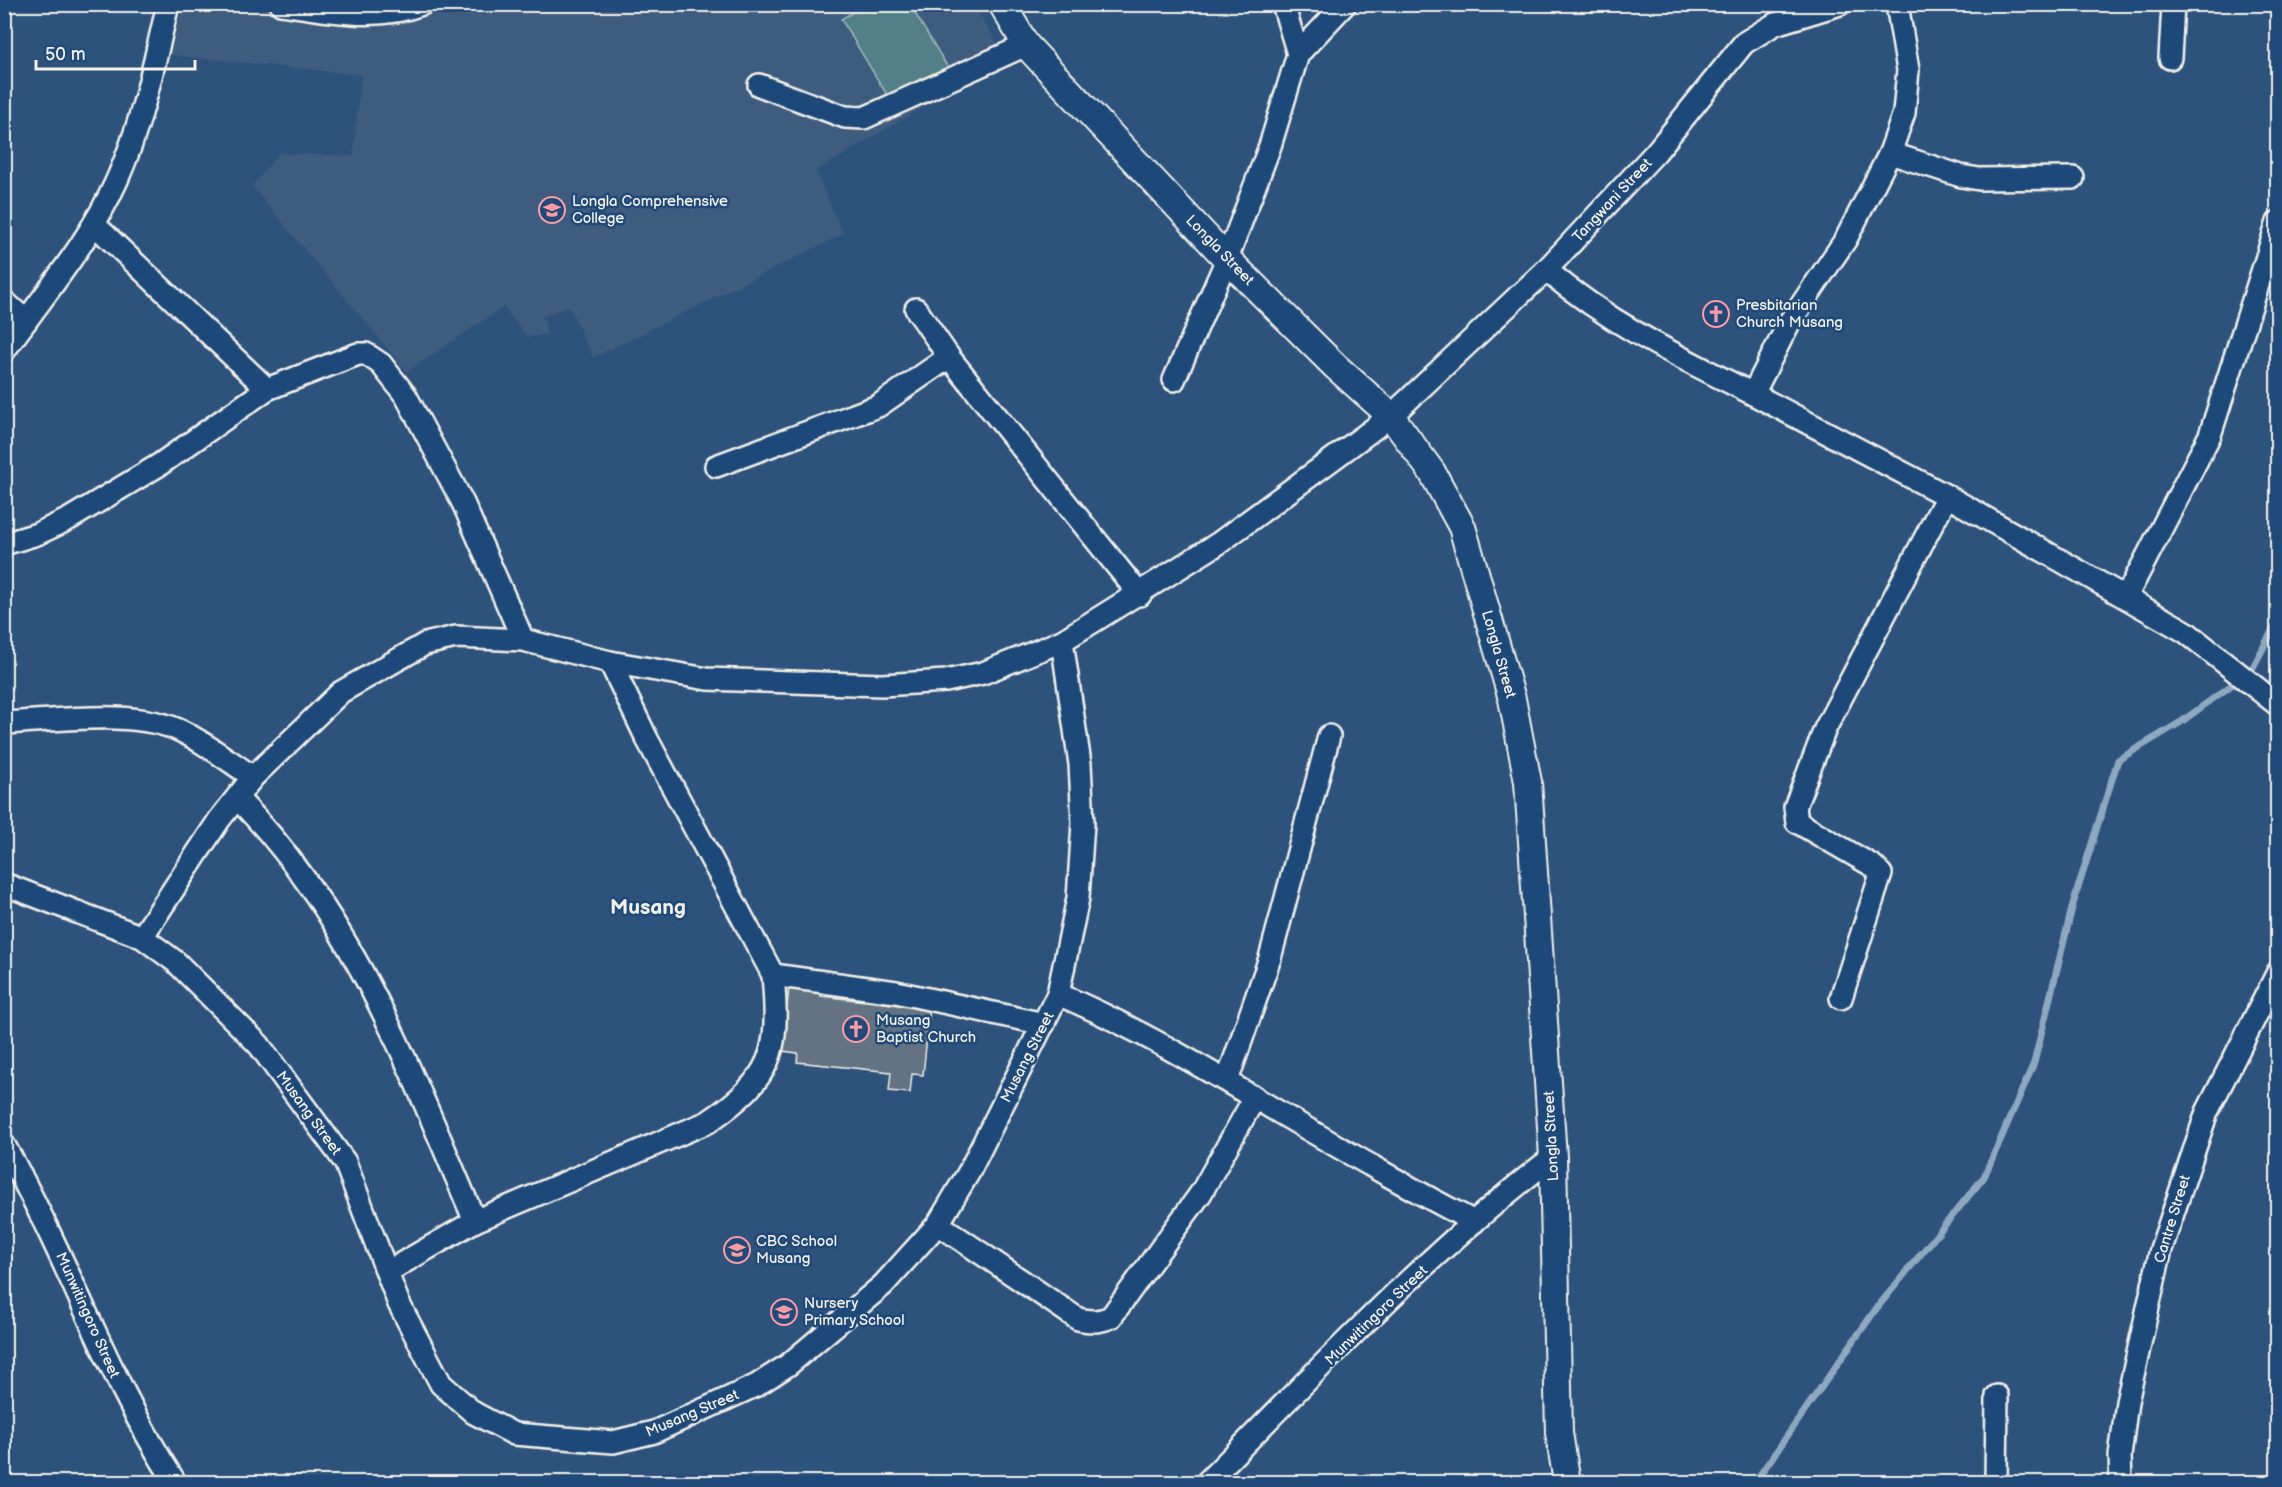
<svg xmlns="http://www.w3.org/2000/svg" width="2282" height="1487" font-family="'Balsamiq Sans',sans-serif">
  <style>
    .built { fill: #3d5c7e }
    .green { fill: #528088; stroke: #a3b8b8; stroke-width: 1.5 }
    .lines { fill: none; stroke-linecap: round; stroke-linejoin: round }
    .stream { stroke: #8da8bf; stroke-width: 7 }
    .building { fill: #637383; stroke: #f4f1e8; stroke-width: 1.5 }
    .minor-casing { stroke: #f4f1e8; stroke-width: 26 }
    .major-casing { stroke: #f4f1e8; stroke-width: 30 }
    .minor { stroke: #1f4a7a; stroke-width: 21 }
    .major { stroke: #1f4a7a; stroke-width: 26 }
    .labels { text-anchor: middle; stroke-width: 5; stroke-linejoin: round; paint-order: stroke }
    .street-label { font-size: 15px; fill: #f4f1e8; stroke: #1f4a7a }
    .poi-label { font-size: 15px; fill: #f4f1e8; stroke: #1f4a7a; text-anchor: start }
    .district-label { font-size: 21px; font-weight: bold; fill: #f4f1e8; stroke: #1f4a7a }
  </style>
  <rect width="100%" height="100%" fill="#2d527c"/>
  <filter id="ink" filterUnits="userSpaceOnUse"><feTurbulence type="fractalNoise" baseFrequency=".0167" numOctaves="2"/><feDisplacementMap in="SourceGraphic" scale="12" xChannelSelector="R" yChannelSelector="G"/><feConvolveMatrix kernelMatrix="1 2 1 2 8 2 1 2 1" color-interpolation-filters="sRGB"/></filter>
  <g filter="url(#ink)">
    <polygon class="built" points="974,4 1006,58 816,171 843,234 593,358 569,307 543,316 547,334 527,337 504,307 407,372 252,186 279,153 353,156 361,75 168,55 184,5"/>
    <polygon class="green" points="865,5 910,5 950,71 893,105 841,19"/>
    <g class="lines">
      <polyline class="stream" points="1755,1482 1876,1309 1984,1177 2034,1063 2073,904 2118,760 2181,722 2251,671 2278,620"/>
    </g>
    <polygon class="building" points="790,979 823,983 821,996 930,1008 923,1075 912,1074 910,1093 889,1091 891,1072 797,1062 798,1053 782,1051"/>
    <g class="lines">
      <defs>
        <g id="minor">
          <path d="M281 4C328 10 376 22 422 4"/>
          <polyline points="1283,4 1298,54"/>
          <polyline points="2170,58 2173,4"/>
          <polyline points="759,85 845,117 864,118 1026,45"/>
          <polyline points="1890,153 1961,176 1979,179 2073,178"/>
          <polyline points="94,224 267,389"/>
          <path d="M1546 270C1612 325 1677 356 1753 394L1789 323 1846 239 1890 153 1904 113 1908 70 1897 4"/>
          <polyline points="4,301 26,321"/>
          <polyline points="916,309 949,357 1140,595"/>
          <path d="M4 351C43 296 90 241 117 180 142 124 154 64 168 4"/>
          <polyline points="1174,380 1227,259 1270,146 1298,54 1345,4"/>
          <polyline points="1753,394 1947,496 2186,632 2278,705"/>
          <polyline points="716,466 878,406 949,357"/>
          <polyline points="4,544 37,534 69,519 159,465 267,389 358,354 366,354 381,364 406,396 463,503 523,640"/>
          <polyline points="2126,597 2210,435 2278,222"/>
          <path d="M4 723C55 721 137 708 183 732 207 744 230 762 253 777"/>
          <path d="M237 798C354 916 410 1071 475 1221"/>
          <polyline points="4,884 142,937 176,962 259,1045 345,1162 399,1304 441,1384 474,1413 514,1434 613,1442 654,1432 757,1385 788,1365 883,1285 938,1224 969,1172 1058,994 1078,898 1083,823 1080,764 1062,641"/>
          <polyline points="142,937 219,820 253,777 341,692 425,644 456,637 523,640 610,662 707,679 882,685 946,681 983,673 1062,641 1219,543 1391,416 1546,270 1656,152 1744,43 1775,24 1840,4"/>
          <polyline points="773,975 896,992 1044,1024"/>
          <path d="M1058 994C1168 1041 1266 1107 1370 1165 1404 1185 1439 1203 1474 1222"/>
          <polyline points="1841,998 1881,874 1873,866 1797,822 1795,807 1825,729 1947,496"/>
          <polyline points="1227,1081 1270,958 1329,736"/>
          <path d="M4 1145C67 1255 106 1376 175 1482"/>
          <path d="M938 1224 1078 1319C1091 1322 1099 1322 1111 1317L1201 1193 1255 1097"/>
          <path d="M387 1272 475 1221 708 1122C773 1077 780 1053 773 975L647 739 610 662"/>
          <path d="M1207 1482C1318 1370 1427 1253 1553 1157"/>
          <polyline points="1996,1482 1997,1396"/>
          <polyline points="2121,1482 2120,1456 2127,1402 2161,1249 2207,1112 2278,972"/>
        </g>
        <polyline id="major" points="1002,4 1026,45 1227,259 1335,366 1391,416 1432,472 1462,527 1512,699 1528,782 1553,1157 1559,1433 1567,1482"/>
      </defs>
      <use href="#minor" class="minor-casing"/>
      <use href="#major" class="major-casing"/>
      <use href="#minor" class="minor"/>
      <use href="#major" class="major"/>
    </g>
  </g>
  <defs>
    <symbol id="school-ring" viewBox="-11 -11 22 22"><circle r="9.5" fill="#1f4a7a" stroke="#ff9aa2" stroke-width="1.5"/><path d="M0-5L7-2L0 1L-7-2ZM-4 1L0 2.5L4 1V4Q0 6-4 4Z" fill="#ff9aa2"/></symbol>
    <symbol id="church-ring" viewBox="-11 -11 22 22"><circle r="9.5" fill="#1f4a7a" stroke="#ff9aa2" stroke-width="1.5"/><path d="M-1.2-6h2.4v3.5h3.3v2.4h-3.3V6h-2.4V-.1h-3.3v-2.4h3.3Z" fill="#ff9aa2"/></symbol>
  </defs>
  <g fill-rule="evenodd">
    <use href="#school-ring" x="537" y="195" width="30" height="30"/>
    <use href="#church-ring" x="1701" y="299" width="30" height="30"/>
    <use href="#church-ring" x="841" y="1014" width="30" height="30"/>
    <use href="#school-ring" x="722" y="1235" width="30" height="30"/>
    <use href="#school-ring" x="769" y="1297" width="30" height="30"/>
  </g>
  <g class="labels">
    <g class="street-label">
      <text transform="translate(1612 200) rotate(-47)" y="5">Tangwani Street</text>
      <text transform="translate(1220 250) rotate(46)" y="5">Longla Street</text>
      <text transform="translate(1499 654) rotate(74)" y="5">Longla Street</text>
      <text transform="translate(1027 1057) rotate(-63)" y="5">Musang Street</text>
      <text transform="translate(309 1113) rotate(54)" y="5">Musang Street</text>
      <text transform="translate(1551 1136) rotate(-93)" y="5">Longla Street</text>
      <text transform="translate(2172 1219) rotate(-73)" y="5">Cantre Street</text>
      <text transform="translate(88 1315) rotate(66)" y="5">Munwitingoro Street</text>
      <text transform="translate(1376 1315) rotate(-44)" y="5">Munwitingoro Street</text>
      <text transform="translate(692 1413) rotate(-23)" y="5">Musang Street</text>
    </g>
    <g class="poi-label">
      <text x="572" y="206">Longla Comprehensive<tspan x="572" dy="17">College</tspan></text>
      <text x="1736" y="310">Presbitarian<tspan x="1736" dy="17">Church Musang</tspan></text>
      <text x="876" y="1025">Musang<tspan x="876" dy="17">Baptist Church</tspan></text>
      <text x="756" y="1246">CBC School<tspan x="756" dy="17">Musang</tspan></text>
      <text x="804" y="1308">Nursery<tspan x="804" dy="17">Primary School</tspan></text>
    </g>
    <g class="district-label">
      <text x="648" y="914">Musang</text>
    </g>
  </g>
  <rect width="2282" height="1487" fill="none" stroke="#1f4a7a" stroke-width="24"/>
  <rect x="12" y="12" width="2258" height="1463" fill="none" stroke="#f4f1e8" stroke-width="2" filter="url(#ink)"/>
  <path d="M36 60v9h159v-9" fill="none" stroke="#f4f1e8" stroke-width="3"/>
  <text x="45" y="60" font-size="18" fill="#f4f1e8" stroke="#1f4a7a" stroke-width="4.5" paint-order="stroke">50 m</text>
</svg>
